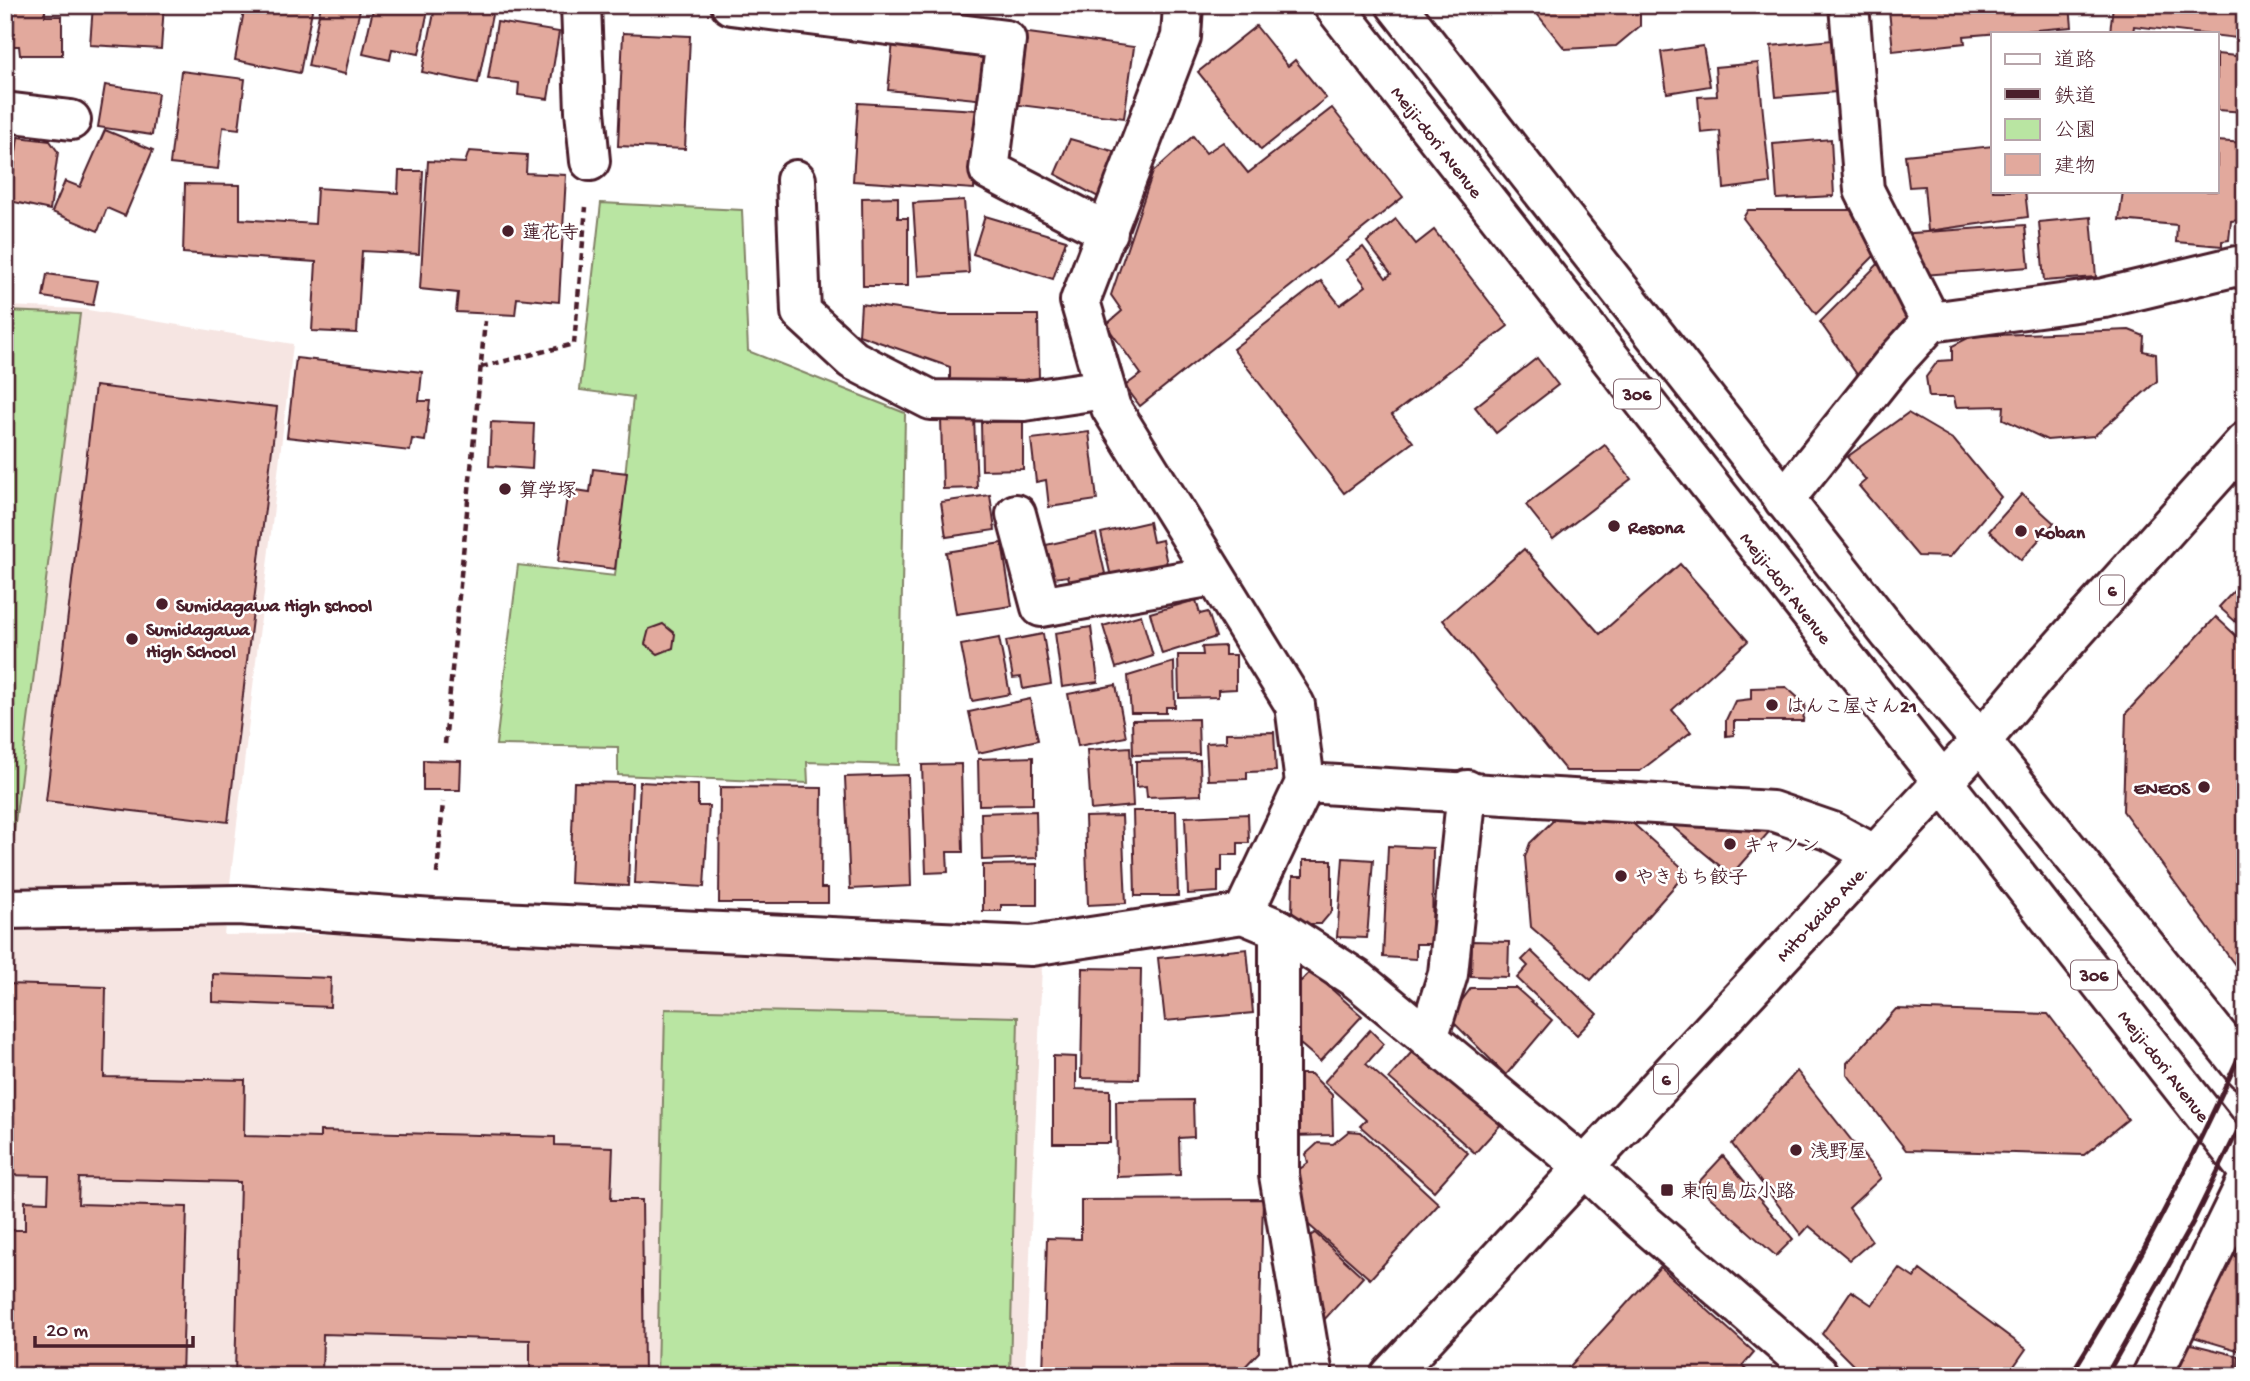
<svg xmlns="http://www.w3.org/2000/svg" width="2250" height="1381" font-family="'Gochi Hand','Klee One',sans-serif">
  <style>
    .built { fill: #f6e5e2 }
    .green { fill: #b9e5a2; stroke: #828266; stroke-width: 2 }
    .building { fill: #e2a99d; stroke: #4a1f2b; stroke-width: 2 }
    .lines { fill: none; stroke-linecap: round; stroke-linejoin: round }
    .minor-casing { stroke: #4a1f2b; stroke-width: 44 }
    .major-casing { stroke: #4a1f2b; stroke-width: 44 }
    .highway-casing { stroke: #4a1f2b; stroke-width: 44 }
    .path { stroke: #4a1f2b; stroke-width: 4.5; stroke-dasharray: 7 5; stroke-linecap: butt }
    .minor { stroke: #fff; stroke-width: 38 }
    .major { stroke: #fff; stroke-width: 38 }
    .highway { stroke: #fff; stroke-width: 38 }
    .rail { stroke: #4a1f2b; stroke-width: 5 }
    .poi-dot { fill: #4a1f2b; stroke: #fff; stroke-width: 2.5 }
    .labels { text-anchor: middle; stroke-width: 5; stroke-linejoin: round; paint-order: stroke }
    .shield { fill: #fff; stroke: #80626b; stroke-width: 2 }
    .shield-label { font-size: 18px; font-weight: bold; fill: #4a1f2b }
    .street-label { font-size: 19px; fill: #4a1f2b; stroke: #fff }
    .poi-label { font-size: 19px; font-weight: bold; fill: #4a1f2b; stroke: #fff; text-anchor: start }
  </style>
  <rect width="100%" height="100%" fill="#fff"/>
  <filter id="ink" filterUnits="userSpaceOnUse"><feTurbulence type="fractalNoise" baseFrequency=".0143" numOctaves="2"/><feDisplacementMap in="SourceGraphic" scale="14" xChannelSelector="R" yChannelSelector="G"/><feConvolveMatrix kernelMatrix="1 2 1 2 8 2 1 2 1" color-interpolation-filters="sRGB"/></filter>
  <g filter="url(#ink)">
    <polygon class="built" points="5,306 82,309 293,344 224,935 367,934 1042,965 1025,1376 5,1376"/>
    <g class="green">
      <polygon points="601,203 742,210 748,351 905,413 899,765 807,762 808,783 618,775 618,747 496,745 518,565 615,576 633,397 580,390"/>
      <polygon points="5,311 80,314 12,846 5,845"/>
      <polygon points="665,1009 1018,1017 1010,1376 657,1376"/>
    </g>
    <g class="building">
      <polygon points="8,5 45,5 45,16 62,16 62,55 20,55 19,46 8,46"/>
      <polygon points="93,5 164,5 161,49 90,45"/>
      <polygon points="245,5 313,5 300,73 235,60"/>
      <polygon points="321,5 361,5 345,74 308,66"/>
      <polygon points="374,5 429,5 419,54 392,49 390,60 363,54"/>
      <polygon points="455,5 494,5 478,83 422,72 435,8 453,12"/>
      <polygon points="1530,5 1640,5 1640,26 1616,46 1565,49"/>
      <polygon points="1882,5 2070,5 2072,27 1964,36 1965,43 1893,51 1889,10 1883,10"/>
      <polygon points="2113,5 2245,5 2245,39 2134,26 2133,33 2110,33"/>
      <polygon points="497,22 559,32 548,99 518,95 519,83 488,79"/>
      <polygon points="1256,26 1288,66 1295,60 1326,98 1261,150 1198,72"/>
      <polygon points="894,32 991,42 985,100 888,90"/>
      <polygon points="1021,32 1134,47 1124,118 1011,104"/>
      <polygon points="623,33 690,36 685,149 618,146"/>
      <polygon points="1832,40 1836,92 1776,97 1771,46"/>
      <polygon points="1703,46 1710,86 1667,93 1661,52"/>
      <polygon points="2217,54 2245,57 2245,112 2217,110"/>
      <polygon points="1758,63 1770,183 1724,189 1720,131 1701,133 1698,97 1717,96 1715,67"/>
      <polygon points="181,71 245,79 239,129 223,127 218,169 170,164"/>
      <polygon points="105,85 158,93 152,135 98,127"/>
      <polygon points="858,103 978,110 974,189 853,181"/>
      <polygon points="1332,108 1403,197 1140,406 1125,386 1141,374 1106,325 1122,311 1111,295 1153,172 1193,136 1206,153 1223,142 1248,173"/>
      <polygon points="105,130 153,150 125,216 107,208 98,231 52,212 65,181 80,187"/>
      <polygon points="18,137 50,141 58,152 50,210 10,201"/>
      <polygon points="1070,139 1123,154 1100,198 1055,174"/>
      <polygon points="1831,139 1834,196 1777,199 1773,144"/>
      <polygon points="2217,141 2245,143 2245,213 2241,220 2231,221 2229,240 2222,241 2222,246 2176,242 2177,225 2119,220 2123,191 2217,191"/>
      <polygon points="1993,146 1993,191 2025,191 2028,217 1928,231 1924,186 1909,187 1905,155"/>
      <polygon points="469,151 527,155 526,173 566,175 559,302 517,298 515,315 456,312 458,293 420,289 428,161 465,163"/>
      <polygon points="399,171 423,171 419,254 362,251 357,333 312,331 316,262 183,253 185,184 240,185 240,219 315,224 317,188 398,193"/>
      <polygon points="898,197 898,218 908,218 908,286 863,286 862,198"/>
      <polygon points="964,200 969,273 918,276 913,203"/>
      <polygon points="1748,210 1852,210 1877,253 1816,314 1743,218"/>
      <polygon points="985,216 1066,240 1053,279 973,254"/>
      <polygon points="2091,217 2096,277 2044,281 2039,222"/>
      <polygon points="1396,219 1416,244 1434,230 1508,326 1392,415 1413,442 1344,493 1233,349 1321,281 1340,305 1366,286 1346,260 1363,247 1386,278 1391,274 1367,242"/>
      <polygon points="2025,225 2029,267 1923,275 1899,234"/>
      <polygon points="1885,257 1917,311 1861,380 1820,322"/>
      <polygon points="47,274 98,281 93,305 43,297"/>
      <polygon points="861,304 941,315 1038,315 1039,380 950,380 950,367 859,335"/>
      <polygon points="2129,330 2144,336 2143,351 2156,354 2157,381 2094,436 2047,440 2003,419 2004,406 1956,407 1954,397 1929,397 1926,377 1938,361 1952,360 1952,346 1972,336"/>
      <polygon points="296,358 422,372 419,401 430,401 425,441 412,439 410,451 287,437"/>
      <polygon points="1537,358 1558,385 1496,433 1475,407"/>
      <polygon points="95,386 277,407 228,822 46,801"/>
      <polygon points="1908,413 1954,440 2001,497 1950,557 1918,556 1859,486 1866,480 1847,457"/>
      <polygon points="974,418 977,488 943,489 941,419"/>
      <polygon points="1023,421 1023,469 982,470 981,422"/>
      <polygon points="491,422 534,424 532,469 489,466"/>
      <polygon points="1089,432 1097,500 1049,507 1046,480 1036,482 1031,439"/>
      <polygon points="1605,445 1631,479 1553,539 1526,505"/>
      <polygon points="593,469 627,473 615,569 558,562 568,489 590,492"/>
      <polygon points="2022,494 2054,523 2021,560 1989,531"/>
      <polygon points="990,495 995,530 946,537 941,502"/>
      <polygon points="1149,522 1153,542 1162,540 1167,564 1111,577 1101,533"/>
      <polygon points="1096,534 1106,578 1071,586 1068,576 1054,578 1046,545"/>
      <polygon points="1002,543 1012,606 956,614 946,552"/>
      <polygon points="1524,549 1600,634 1680,564 1748,641 1672,710 1691,732 1640,771 1566,771 1443,620"/>
      <polygon points="2245,579 2245,630 2219,607"/>
      <polygon points="1196,600 1200,614 1208,612 1216,637 1162,654 1150,613"/>
      <polygon points="1141,615 1153,656 1116,668 1103,626"/>
      <polygon points="2216,617 2245,644 2245,963 2238,969 2123,811 2126,713"/>
      <polygon points="663,624 675,634 673,648 658,654 645,644 649,629"/>
      <polygon points="1091,627 1098,682 1062,687 1055,633"/>
      <polygon points="1043,634 1051,684 1023,689 1021,677 1013,678 1006,641"/>
      <polygon points="999,638 1010,694 972,701 961,645"/>
      <polygon points="1225,646 1225,655 1236,655 1236,689 1218,690 1218,697 1179,698 1178,655 1203,655 1202,647"/>
      <polygon points="1174,662 1175,707 1166,707 1166,713 1131,713 1128,676"/>
      <polygon points="1116,685 1126,737 1078,746 1068,694"/>
      <polygon points="1786,687 1805,704 1803,721 1734,721 1734,735 1726,736 1726,720 1735,701 1751,699 1751,688"/>
      <polygon points="1030,699 1038,740 978,753 969,712"/>
      <polygon points="1198,719 1199,754 1133,755 1132,720"/>
      <polygon points="1274,732 1276,771 1247,772 1247,779 1208,780 1206,743 1226,742 1226,733"/>
      <polygon points="1130,747 1133,806 1091,810 1087,750"/>
      <polygon points="1033,757 1033,804 979,805 978,759"/>
      <polygon points="423,760 461,761 460,790 423,790"/>
      <polygon points="1200,760 1201,795 1147,797 1146,786 1136,787 1136,761"/>
      <polygon points="961,764 963,852 947,852 948,872 926,873 922,765"/>
      <polygon points="908,775 911,886 850,889 845,777"/>
      <polygon points="574,782 632,783 628,886 570,883"/>
      <polygon points="640,782 698,785 698,806 709,806 704,887 635,883"/>
      <polygon points="720,787 822,788 821,888 828,888 828,903 719,903"/>
      <polygon points="1036,811 1037,858 982,860 981,813"/>
      <polygon points="1133,811 1176,811 1178,896 1135,896"/>
      <polygon points="1248,814 1249,843 1238,843 1238,855 1222,855 1222,871 1218,871 1218,892 1188,894 1185,817"/>
      <polygon points="1122,816 1126,903 1088,905 1085,817"/>
      <polygon points="1557,817 1628,819 1687,872 1591,980 1531,927 1525,857 1530,843"/>
      <polygon points="1677,819 1743,823 1769,832 1731,875 1673,827"/>
      <polygon points="1388,846 1433,848 1432,944 1416,944 1416,959 1383,957"/>
      <polygon points="1343,858 1373,860 1367,938 1337,937"/>
      <polygon points="1303,860 1332,860 1332,911 1321,924 1306,924 1292,914 1293,876 1303,876"/>
      <polygon points="1037,864 1037,905 1001,905 1001,911 983,911 983,865"/>
      <polygon points="1472,941 1509,942 1508,977 1471,976"/>
      <polygon points="1247,949 1253,1013 1165,1021 1158,958"/>
      <polygon points="1531,951 1597,1014 1577,1035 1517,978 1528,966 1522,960"/>
      <polygon points="1083,968 1141,969 1139,1079 1081,1078"/>
      <polygon points="1311,971 1362,1016 1320,1061 1292,1037 1292,990"/>
      <polygon points="213,974 331,978 330,1007 213,1002"/>
      <polygon points="5,984 106,987 104,1077 245,1080 244,1136 320,1138 320,1131 555,1137 555,1145 613,1147 611,1200 642,1200 644,1376 530,1376 530,1340 323,1334 322,1376 235,1376 240,1182 79,1178 78,1204 187,1207 182,1376 5,1376 5,1230 25,1230 25,1201 48,1202 49,1176 5,1175"/>
      <polygon points="1471,988 1516,988 1552,1020 1506,1075 1449,1018"/>
      <polygon points="1896,1009 2048,1014 2128,1119 2084,1155 1906,1150 1847,1074 1847,1063"/>
      <polygon points="1370,1030 1384,1044 1366,1064 1468,1153 1434,1191 1360,1126 1366,1120 1324,1082"/>
      <polygon points="1418,1045 1504,1121 1475,1153 1389,1078"/>
      <polygon points="1053,1056 1076,1057 1076,1089 1110,1090 1110,1143 1053,1143"/>
      <polygon points="1797,1071 1881,1178 1849,1208 1872,1241 1850,1260 1809,1226 1801,1235 1732,1144"/>
      <polygon points="1288,1074 1311,1074 1332,1095 1333,1135 1289,1136"/>
      <polygon points="1193,1100 1194,1137 1179,1138 1180,1175 1117,1177 1116,1101"/>
      <polygon points="1349,1131 1361,1132 1439,1204 1370,1279 1301,1218 1297,1171 1308,1163 1306,1154 1318,1143 1333,1144"/>
      <polygon points="1723,1156 1793,1239 1776,1256 1696,1185"/>
      <polygon points="1263,1199 1259,1352 1236,1376 1043,1376 1047,1238 1081,1239 1081,1200"/>
      <polygon points="1315,1233 1363,1277 1324,1320 1315,1313 1305,1239"/>
      <polygon points="2231,1252 2245,1264 2244,1352 2183,1334"/>
      <polygon points="1660,1267 1754,1352 1742,1366 1753,1376 1561,1376"/>
      <polygon points="1899,1268 1914,1278 1920,1270 2026,1349 2007,1376 1864,1376 1822,1334 1851,1291 1872,1305"/>
      <polygon points="2183,1342 2239,1356 2237,1376 2212,1376 2174,1365"/>
    </g>
    <g class="lines">
      <defs>
        <g id="minor">
          <polyline points="581,5 585,111 590,161"/>
          <polyline points="731,5 1006,40 989,170 1108,232"/>
          <polyline points="1183,5 1181,37 1080,301 1111,408 1295,705 1305,783 1243,914"/>
          <polyline points="1849,5 1864,190 1931,322"/>
          <polyline points="5,112 71,120"/>
          <polyline points="796,180 801,312 853,360 931,400 1024,401 1105,389"/>
          <polyline points="1784,500 1891,366 1931,322 2104,298 2237,266 2245,270"/>
          <polyline points="1016,514 1041,607 1213,576"/>
          <polyline points="1305,783 1772,811 1833,832 1875,855"/>
          <polyline points="5,909 238,905 433,919 1031,946 1243,914 1279,929 1358,980 1583,1166 1642,1221 1818,1374"/>
          <polyline points="1279,929 1279,1175 1313,1376"/>
          <polyline points="1428,1038 1448,974 1467,790"/>
          <polyline points="2152,1376 2245,1185"/>
        </g>
        <g id="major">
          <polyline points="1333,5 2245,1167"/>
          <polyline points="1396,5 1890,634 1981,741 2245,1070"/>
        </g>
        <polyline id="highway" points="1390,1376 1981,741 2045,665 2245,442"/>
      </defs>
      <use href="#minor" class="minor-casing"/>
      <use href="#major" class="major-casing"/>
      <use href="#highway" class="highway-casing"/>
      <g class="path">
        <polyline points="481,367 574,344 586,207"/>
        <polyline points="445,744 485,321"/>
        <polyline points="437,874 443,802"/>
      </g>
      <use href="#minor" class="minor"/>
      <use href="#major" class="major"/>
      <use href="#highway" class="highway"/>
      <g class="rail">
        <path d="M2070 1376C2137 1269 2194 1157 2245 1043"/>
        <polyline points="2106,1376 2193,1222 2245,1116"/>
      </g>
    </g>
  </g>
  <g class="poi-dot">
    <circle cx="508" cy="231" r="7"/>
    <circle cx="505" cy="489" r="7"/>
    <circle cx="1614" cy="526" r="7"/>
    <circle cx="2021" cy="531" r="7"/>
    <circle cx="162" cy="604" r="7"/>
    <circle cx="132" cy="639" r="7"/>
    <circle cx="1772" cy="705" r="7"/>
    <circle cx="2204" cy="787" r="7"/>
    <circle cx="1730" cy="844" r="7"/>
    <circle cx="1621" cy="876" r="7"/>
    <circle cx="1796" cy="1150" r="7"/>
    <rect x="1660" y="1183" width="14" height="14" rx="3.5"/>
  </g>
  <g class="labels">
    <g class="shield">
      <rect x="1614" y="379.5" width="46" height="29" rx="5"/>
      <rect x="2100" y="575.5" width="24" height="29" rx="5"/>
      <rect x="2071" y="960.5" width="46" height="29" rx="5"/>
      <rect x="1654" y="1064.5" width="24" height="29" rx="5"/>
    </g>
    <g class="shield-label">
      <text x="1637" y="400">306</text>
      <text x="2112" y="596">6</text>
      <text x="2094" y="981">306</text>
      <text x="1666" y="1085">6</text>
    </g>
    <g class="street-label">
      <text transform="translate(1438 141) rotate(52)" y="7">Meiji-dori Avenue</text>
      <text transform="translate(1787 587) rotate(52)" y="7">Meiji-dori Avenue</text>
      <text transform="translate(1821 912) rotate(-47)" y="7">Mito-kaido Ave.</text>
      <text transform="translate(2165 1065) rotate(52)" y="7">Meiji-dori Avenue</text>
    </g>
    <g class="poi-label">
      <text x="522" y="238">蓮花寺</text>
      <text x="519" y="496">算学塚</text>
      <text x="1628" y="533">Resona</text>
      <text x="2035" y="538">Koban</text>
      <text x="176" y="611">Sumidagawa High school</text>
      <text x="146" y="635">Sumidagawa<tspan x="146" dy="22">High School</tspan></text>
      <text x="1786" y="712">はんこ屋さん21</text>
      <text x="2190" y="794" text-anchor="end">ENEOS</text>
      <text x="1744" y="851">キャノン</text>
      <text x="1635" y="883">やきもち餃子</text>
      <text x="1810" y="1157">浅野屋</text>
      <text x="1681" y="1197">東向島広小路</text>
    </g>
  </g>
  <rect width="2250" height="1381" fill="none" stroke="#fff" stroke-width="28"/>
  <rect x="14" y="14" width="2222" height="1353" fill="none" stroke="#4a1f2b" stroke-width="2.5" filter="url(#ink)"/>
  <rect x="1991" y="32" width="228" height="161" fill="#ffffff" stroke="#b7a5aa" stroke-width="2"/>
  <rect x="2005" y="54" width="35" height="10" fill="#ffffff" stroke="#b7a5aa" stroke-width="2"/>
  <text x="2054" y="66" font-size="21" fill="#4a1f2b">道路</text>
  <rect x="2005" y="89" width="35" height="10" fill="#4a1f2b" stroke="#b7a5aa" stroke-width="2"/>
  <text x="2054" y="102" font-size="21" fill="#4a1f2b">鉄道</text>
  <rect x="2005" y="119" width="35" height="21" fill="#b9e5a2" stroke="#b7a5aa" stroke-width="2"/>
  <text x="2054" y="136" font-size="21" fill="#4a1f2b">公園</text>
  <rect x="2005" y="154" width="35" height="21" fill="#e2a99d" stroke="#b7a5aa" stroke-width="2"/>
  <text x="2054" y="172" font-size="21" fill="#4a1f2b">建物</text>
  <path d="M35 1336v10h158v-10" fill="none" stroke="#4a1f2b" stroke-width="3.5"/>
  <text x="46" y="1336" font-size="21" fill="#4a1f2b" stroke="#ffffff" stroke-width="5" paint-order="stroke">20 m</text>
</svg>
